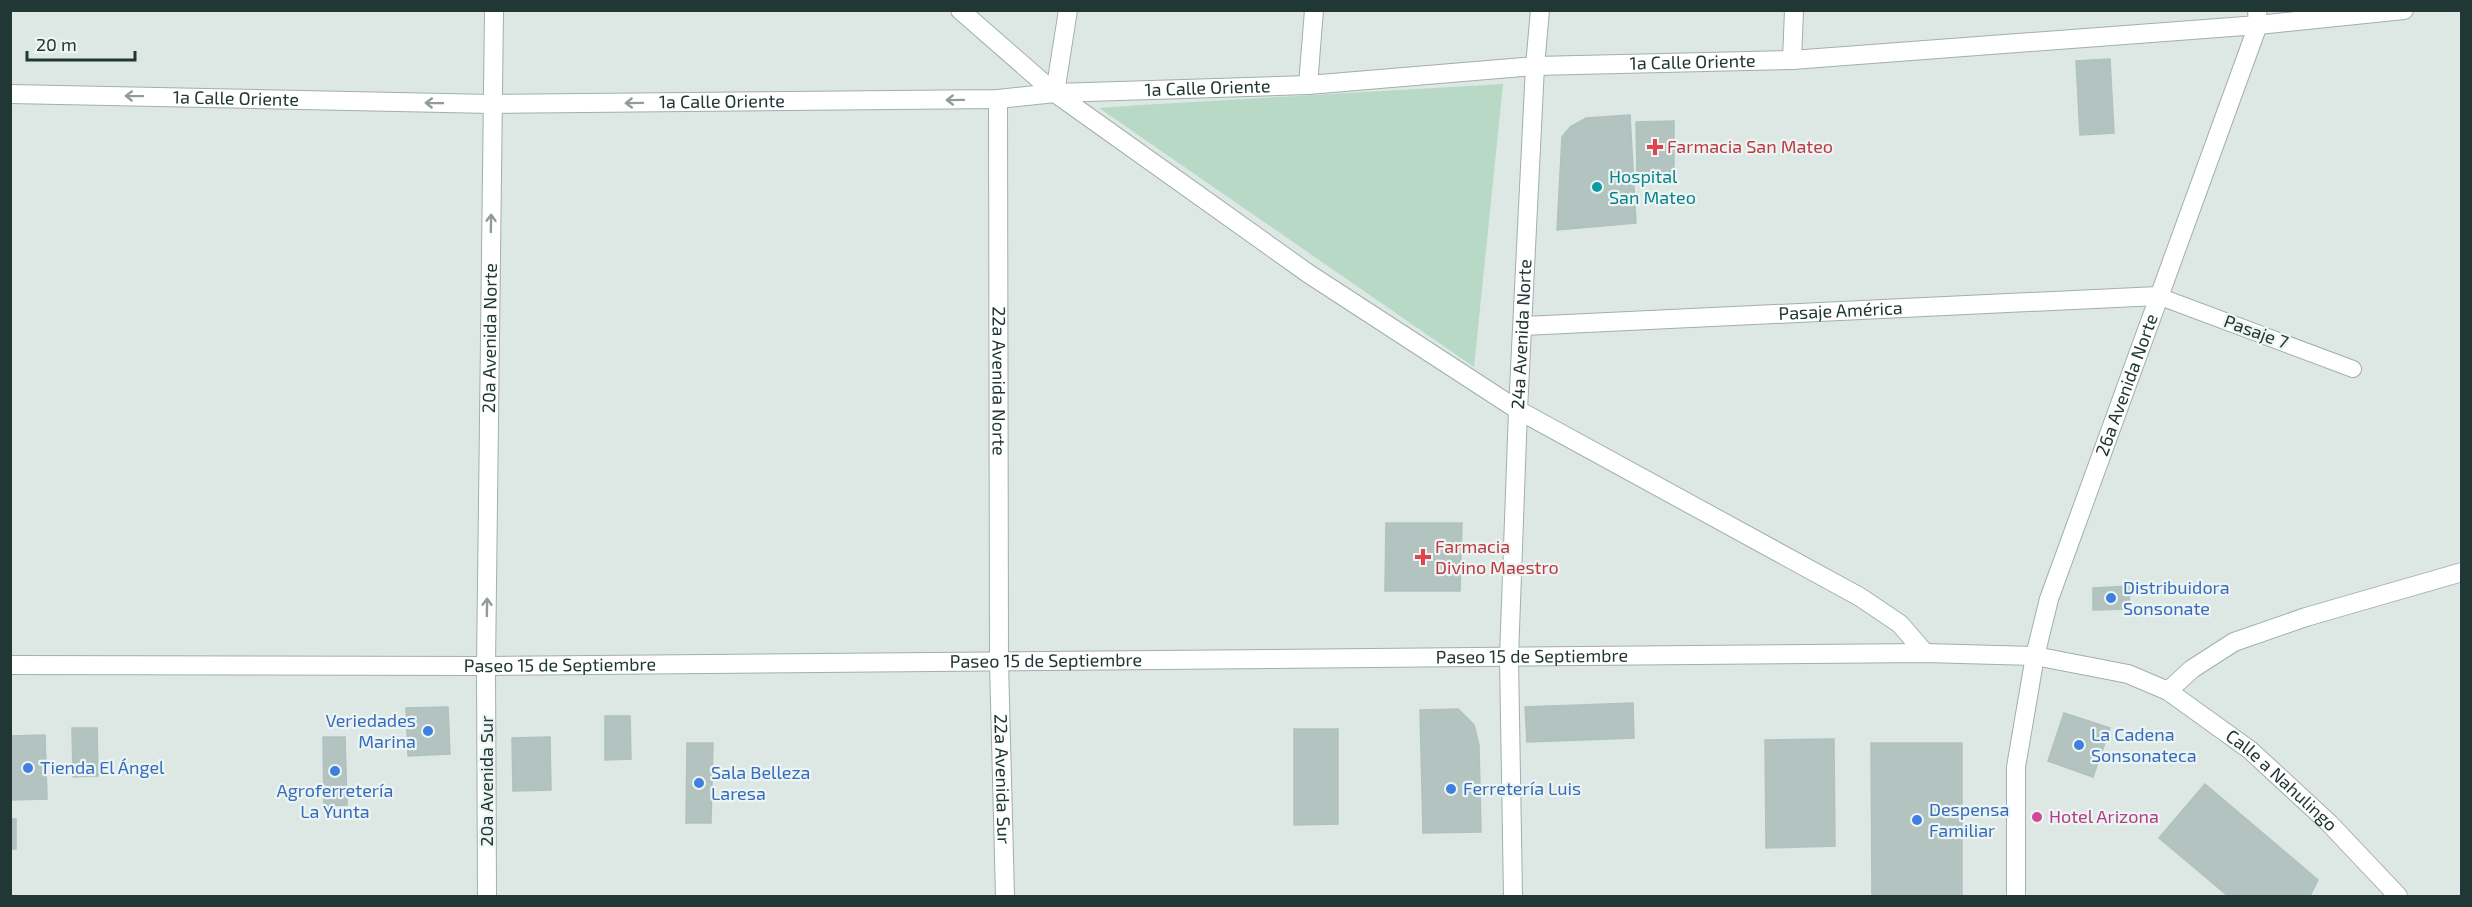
<svg xmlns="http://www.w3.org/2000/svg" width="2472" height="907" font-family="'Exo 2',sans-serif">
  <style>
    .green { fill: #b7d9c6 }
    .building { fill: #b3c3bf; stroke: #b1c1bd; stroke-width: 1.5 }
    .lines { fill: none; stroke-linecap: round; stroke-linejoin: round }
    .service-casing { stroke: #a1afad; stroke-width: 18 }
    .minor-casing { stroke: #a1afad; stroke-width: 20 }
    .tertiary-casing { stroke: #a1afad; stroke-width: 20 }
    .service { stroke: #fff; stroke-width: 16 }
    .minor { stroke: #fff; stroke-width: 18 }
    .tertiary { stroke: #fff; stroke-width: 18 }
    .oneway { stroke: #909b9a }
    .health-dot { fill: #e0444e; stroke: #edf5f3; stroke-width: 2 }
    .culture-dot { fill: #0f9aa8; stroke: #edf5f3; stroke-width: 2 }
    .shop-dot { fill: #3f7fe0; stroke: #edf5f3; stroke-width: 2 }
    .hotel-dot { fill: #d1479c; stroke: #edf5f3; stroke-width: 2 }
    .labels { text-anchor: middle; stroke-width: 4.5; stroke-linejoin: round; paint-order: stroke }
    .street-label { font-size: 18px; fill: #203735; stroke: #edf5f3 }
    .health-label { font-size: 18px; fill: #be3a42; stroke: #edf5f3; text-anchor: start }
    .culture-label { font-size: 18px; fill: #0d838f; stroke: #edf5f3; text-anchor: start }
    .shop-label { font-size: 18px; fill: #366cbe; stroke: #edf5f3; text-anchor: start }
    .hotel-label { font-size: 18px; fill: #b23c85; stroke: #edf5f3; text-anchor: start }
  </style>
  <rect width="100%" height="100%" fill="#dde8e5"/>
  <polygon class="green" points="1503,84 1474,367 1099,108 1141,105"/>
  <g class="building">
    <polygon points="2110,59 2114,133 2080,135 2076,61"/>
    <polygon points="1630,115 1636,223 1557,230 1562,137 1570,127 1586,118"/>
    <polygon points="1674,121 1674,172 1637,172 1636,122"/>
    <polygon points="1386,523 1462,523 1460,591 1385,591"/>
    <polygon points="2130,586 2129,609 2093,610 2093,588"/>
    <polygon points="1633,703 1634,738 1527,742 1525,707"/>
    <polygon points="448,707 450,754 408,756 406,708"/>
    <polygon points="1458,709 1474,725 1479,745 1481,832 1423,833 1420,710"/>
    <polygon points="2064,713 2110,728 2093,777 2048,761"/>
    <polygon points="605,716 630,716 631,759 605,760"/>
    <polygon points="72,728 97,728 98,776 73,777"/>
    <polygon points="1294,729 1338,729 1338,824 1294,825"/>
    <polygon points="45,735 47,799 10,800 10,736"/>
    <polygon points="323,737 345,737 347,805 324,806"/>
    <polygon points="550,737 551,790 513,791 512,738"/>
    <polygon points="1834,739 1835,846 1766,848 1765,740"/>
    <polygon points="687,743 713,743 711,823 686,823"/>
    <polygon points="1871,743 1962,743 1962,896 1872,896"/>
    <polygon points="2205,784 2318,880 2310,896 2228,896 2159,838"/>
    <rect x="10" y="819" width="6" height="30"/>
  </g>
  <g class="lines">
    <defs>
      <polyline id="service" points="2158,296 2353,369"/>
      <g id="minor">
        <polyline points="1792,60 1794,10"/>
        <polyline points="1308,85 1314,10"/>
        <polyline points="1055,93 1068,10"/>
        <path id="s1" d="M10 94 492 104 998 99 1055 93 1308 85 1535 66 1792 60 2258 25 2404 10"/>
        <path id="s2" d="M998 99 999 662 1005 896"/>
        <path id="s3" d="M1523 326 2158 296"/>
        <polyline points="2168,691 2192,669 2234,642 2306,617 2462,572"/>
        <path id="s4" d="M487 896 486 666 494 10"/>
        <path id="s5" d="M1513 896 1509 657 1518 410 1535 66 1540 10"/>
        <path id="s6" d="M2016 896V767L2035 656 2049 599 2258 25 2257 10"/>
      </g>
      <g id="tertiary">
        <polyline points="960,10 1055,93 1309,274 1518,410 1860,597 1900,624 1925,653"/>
        <path id="s7" d="M10 665 486 666 1925 653 2035 656 2128 674 2168 691 2250 750 2329 823 2398 896"/>
      </g>
    </defs>
    <use href="#service" class="service-casing"/>
    <use href="#minor" class="minor-casing"/>
    <use href="#tertiary" class="tertiary-casing"/>
    <use href="#service" class="service"/>
    <use href="#minor" class="minor"/>
    <use href="#tertiary" class="tertiary"/>
  </g>
  <defs><path id="oneway-shaft" d="M-6 0H5M1.5-3L5.5 0L1.5 3" fill="none" stroke-width="1.6" stroke-linecap="round" stroke-linejoin="round" transform="scale(1.5)"/></defs>
  <g class="oneway">
    <use href="#oneway-shaft" transform="translate(134 96) rotate(-179)"/>
    <use href="#oneway-shaft" transform="translate(955 100) rotate(179)"/>
    <use href="#oneway-shaft" transform="translate(434 103) rotate(-179)"/>
    <use href="#oneway-shaft" transform="translate(634 103) rotate(179)"/>
    <use href="#oneway-shaft" transform="translate(491 223) rotate(-89)"/>
    <use href="#oneway-shaft" transform="translate(487 607) rotate(-89)"/>
  </g>
  <g class="health-dot">
    <path d="M1652 138h6v6h6v6h-6v6h-6v-6h-6v-6h6z"/>
    <path d="M1420 548h6v6h6v6h-6v6h-6v-6h-6v-6h6z"/>
  </g>
  <circle class="culture-dot" cx="1597" cy="187" r="6"/>
  <g class="shop-dot">
    <circle cx="2111" cy="598" r="6"/>
    <circle cx="428" cy="731" r="6"/>
    <circle cx="2079" cy="745" r="6"/>
    <circle cx="28" cy="768" r="6"/>
    <circle cx="335" cy="771" r="6"/>
    <circle cx="699" cy="783" r="6"/>
    <circle cx="1451" cy="789" r="6"/>
    <circle cx="1917" cy="820" r="6"/>
  </g>
  <circle class="hotel-dot" cx="2037" cy="817" r="6"/>
  <g class="labels">
    <g class="street-label">
      <text dy="6" stroke="none"><textPath href="#s1" startOffset="1684">1a Calle Oriente</textPath></text>
      <text dy="6" stroke="none"><textPath href="#s1" startOffset="1198">1a Calle Oriente</textPath></text>
      <text dy="6" stroke="none"><textPath href="#s1" startOffset="226">1a Calle Oriente</textPath></text>
      <text dy="6" stroke="none"><textPath href="#s1" startOffset="712">1a Calle Oriente</textPath></text>
      <text dy="6" stroke="none"><textPath href="#s3" startOffset="318">Pasaje América</textPath></text>
      <text transform="translate(2256 332) rotate(20)" y="6">Pasaje 7</text>
      <text dy="6" stroke="none"><textPath href="#s5" startOffset="562">24a Avenida Norte</textPath></text>
      <text dy="6" stroke="none"><textPath href="#s4" startOffset="558">20a Avenida Norte</textPath></text>
      <text dy="6" stroke="none"><textPath href="#s2" startOffset="282">22a Avenida Norte</textPath></text>
      <text dy="6" stroke="none"><textPath href="#s6" startOffset="528">26a Avenida Norte</textPath></text>
      <text dy="6" stroke="none"><textPath href="#s7" startOffset="1522">Paseo 15 de Septiembre</textPath></text>
      <text dy="6" stroke="none"><textPath href="#s7" startOffset="1036">Paseo 15 de Septiembre</textPath></text>
      <text dy="6" stroke="none"><textPath href="#s7" startOffset="550">Paseo 15 de Septiembre</textPath></text>
      <text dy="6" stroke="none"><textPath href="#s2" startOffset="680">22a Avenida Sur</textPath></text>
      <text transform="translate(487 781) rotate(-90)" y="6">20a Avenida Sur</text>
      <text dy="6" stroke="none"><textPath href="#s7" startOffset="2308">Calle a Nahulingo</textPath></text>
    </g>
    <g class="health-label">
      <text x="1667" y="153">Farmacia San Mateo</text>
      <text x="1435" y="553">Farmacia<tspan x="1435" dy="21">Divino Maestro</tspan></text>
    </g>
    <g class="culture-label">
      <text x="1609" y="183">Hospital<tspan x="1609" dy="21">San Mateo</tspan></text>
    </g>
    <g class="shop-label">
      <text x="2123" y="594">Distribuidora<tspan x="2123" dy="21">Sonsonate</tspan></text>
      <text x="416" y="727" text-anchor="end">Veriedades<tspan x="416" dy="21">Marina</tspan></text>
      <text x="2091" y="741">La Cadena<tspan x="2091" dy="21">Sonsonateca</tspan></text>
      <text x="40" y="774">Tienda El Ángel</text>
      <text x="711" y="779">Sala Belleza<tspan x="711" dy="21">Laresa</tspan></text>
      <text x="1463" y="795">Ferretería Luis</text>
      <text x="335" y="797" text-anchor="middle">Agroferretería<tspan x="335" dy="21">La Yunta</tspan></text>
      <text x="1929" y="816">Despensa<tspan x="1929" dy="21">Familiar</tspan></text>
    </g>
    <g class="hotel-label">
      <text x="2049" y="823">Hotel Arizona</text>
    </g>
  </g>
  <rect width="2472" height="907" fill="none" stroke="#203735" stroke-width="24"/>
  <path d="M27 51v9h108v-9" fill="none" stroke="#203735" stroke-width="3"/>
  <text x="36" y="51" font-size="18" fill="#203735" stroke="#edf5f3" stroke-width="4.5" paint-order="stroke">20 m</text>
</svg>
